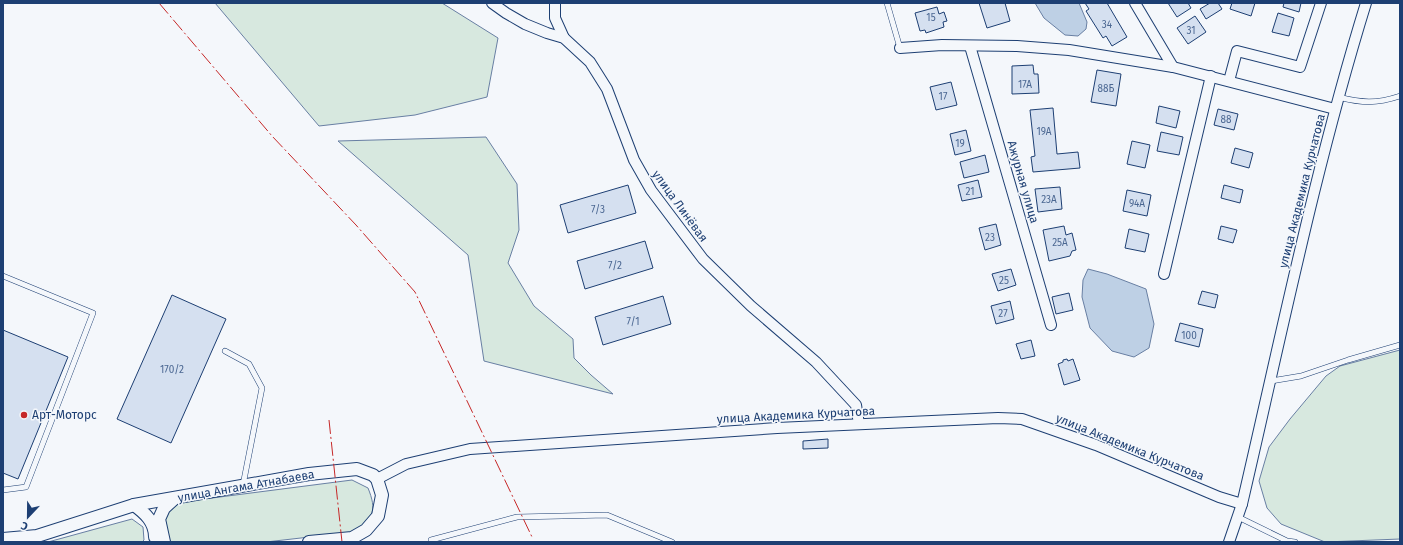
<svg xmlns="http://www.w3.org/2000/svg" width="1403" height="545" font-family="'Fira Sans',sans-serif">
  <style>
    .green { fill: #d7e8df; stroke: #687fa3 }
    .water { fill: #bed0e5; stroke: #687fa3 }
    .building { fill: #d5e0f0; stroke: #1d3f73 }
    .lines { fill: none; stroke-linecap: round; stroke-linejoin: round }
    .service-casing { stroke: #1d3f73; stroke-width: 6 }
    .minor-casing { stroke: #1d3f73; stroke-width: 12 }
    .tertiary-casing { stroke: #1d3f73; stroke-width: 14 }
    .service { stroke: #f4f7fb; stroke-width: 5 }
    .minor { stroke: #f4f7fb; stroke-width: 10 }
    .tertiary { stroke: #f4f7fb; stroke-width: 12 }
    .power { stroke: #c62828; stroke-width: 1; stroke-dasharray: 14 3 2 3; stroke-linecap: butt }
    .poi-dot { fill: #c62828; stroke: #f4f7fb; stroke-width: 1.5 }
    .labels { text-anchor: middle; stroke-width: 3; stroke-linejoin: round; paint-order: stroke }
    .number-label { font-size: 10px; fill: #4b6792 }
    .street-label { font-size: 12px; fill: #1d3f73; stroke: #f4f7fb }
    .poi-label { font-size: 12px; fill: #1d3f73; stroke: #f4f7fb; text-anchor: start }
  </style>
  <rect width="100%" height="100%" fill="#f4f7fb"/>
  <g class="green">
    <polygon points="215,3 442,3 498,38 487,97 415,115 319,126"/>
    <polygon points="486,137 517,184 519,230 508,263 534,306 573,339 574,358 591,375 613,394 484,361 468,255 338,141"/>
    <polygon points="1400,350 1400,539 1325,542 1281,524 1267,508 1259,481 1269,447 1290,419 1326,376 1340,366"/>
    <path d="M352 480 368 488C377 510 374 519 353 532L266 542H171C164 534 161 521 168 512 170 508 177 505 181 502Z"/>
    <polygon points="132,519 143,527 144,540 142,542 48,542"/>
  </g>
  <g class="water">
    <polygon points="1035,3 1079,3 1087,22 1086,29 1078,36 1065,35 1044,18"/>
    <polygon points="1088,269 1107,274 1146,289 1154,324 1149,348 1134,357 1112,351 1090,328 1082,297 1083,280"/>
  </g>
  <g class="building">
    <polygon points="979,3 1005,3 1010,21 987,28"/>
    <polygon points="1085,3 1107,3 1127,37 1112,46 1106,36 1103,38 1086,11 1089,9"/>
    <polygon points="1168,3 1188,3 1191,8 1177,17"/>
    <polygon points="1210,3 1218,3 1222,9 1206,19 1200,9"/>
    <polygon points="1232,3 1255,3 1251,16 1230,9"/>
    <polygon points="1284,3 1301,3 1299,12 1283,7"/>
    <polygon points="937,7 939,14 944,12 947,21 943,22 944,27 926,33 925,30 920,31 915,13"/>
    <polygon points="1278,13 1294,18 1289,36 1272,32"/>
    <polygon points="1195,16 1206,32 1188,44 1177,28"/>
    <polygon points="1033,65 1034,74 1038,74 1039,93 1012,94 1012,66"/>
    <polygon points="1097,70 1121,74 1116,106 1091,102"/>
    <polygon points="951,82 957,105 936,110 930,87"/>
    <polygon points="1159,106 1180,111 1176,128 1156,123"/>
    <polygon points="1053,108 1057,154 1078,152 1080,168 1033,172 1031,157 1035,156 1030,110"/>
    <polygon points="1218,109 1238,114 1234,130 1214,125"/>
    <polygon points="966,130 971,151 955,155 950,134"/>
    <polygon points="1161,132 1183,137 1179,155 1157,151"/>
    <polygon points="1132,141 1150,145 1145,168 1127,164"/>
    <polygon points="1235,148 1253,153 1249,168 1231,163"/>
    <polygon points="985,155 989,172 964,178 960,162"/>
    <polygon points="978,180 982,197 962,201 958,185"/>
    <polygon points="628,185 636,213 568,233 560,205"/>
    <polygon points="1224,185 1243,190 1240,203 1221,198"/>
    <polygon points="1060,187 1062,209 1038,212 1035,189"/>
    <polygon points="1127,190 1151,195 1147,216 1123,211"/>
    <polygon points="996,224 1001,245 985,250 979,228"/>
    <polygon points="1064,226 1066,235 1072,233 1076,250 1072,251 1070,256 1049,261 1043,230"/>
    <polygon points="1221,226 1237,230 1233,243 1218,239"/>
    <polygon points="1129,229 1149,234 1145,252 1125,248"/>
    <polygon points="645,241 653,268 585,289 577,261"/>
    <polygon points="1011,269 1016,285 998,291 992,274"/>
    <polygon points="1202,291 1218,295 1215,308 1198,304"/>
    <polygon points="1069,293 1073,310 1056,314 1052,297"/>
    <polygon points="172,295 226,319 171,443 117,419"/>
    <polygon points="663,296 671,324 603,345 595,317"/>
    <polygon points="1010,301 1014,319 996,324 991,306"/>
    <polygon points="1180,323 1203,329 1199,347 1175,341"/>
    <polygon points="3,330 68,357 18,479 3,473"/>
    <polygon points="1031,340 1035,356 1021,359 1016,344"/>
    <polygon points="1067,359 1068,361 1073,359 1080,380 1064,385 1058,364 1063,362 1063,360"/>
    <polygon points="828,439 828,448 803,449 803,441"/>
  </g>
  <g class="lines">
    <defs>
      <g id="service">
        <polyline points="887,3 900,48"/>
        <path d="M1338 97C1362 103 1376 104 1400 96"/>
        <polyline points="3,276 93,313 26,487 3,490"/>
        <polyline points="225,351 249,364 262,388 243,485"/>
        <polyline points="1271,381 1301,376 1348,360 1400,345"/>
        <polyline points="1238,517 1287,541 1295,542"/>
        <polyline points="431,540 517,517 607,515 672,542"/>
      </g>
      <g id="minor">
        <polyline points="492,3 506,13 525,24 547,33 564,38 590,62 607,89 634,160 651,190 703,259 751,306 816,362 856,405 859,424"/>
        <polyline points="555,3 555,18 564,38"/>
        <polyline points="1135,3 1173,67"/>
        <polyline points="970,46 1051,325"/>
        <polyline points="900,48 942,45 1017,46 1069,50 1173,67 1335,109"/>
        <polyline points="1229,81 1237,51 1300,67 1321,3"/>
        <polyline points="1164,274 1211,76"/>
        <path d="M377 479 406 464 470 449 777 428 998 418 1022 419 1096 445 1219 497 1242 504C1281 337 1315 168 1366 3"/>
        <polyline points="1229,542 1242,504"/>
      </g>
      <g id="tertiary">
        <path d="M134 505C145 513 155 522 155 537"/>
        <polyline points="3,539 37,536 134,505 309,474 357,469 373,475 377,479 382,495 378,516 366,530 352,538 309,542"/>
        <polyline points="164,542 159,519 164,508 175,498"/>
      </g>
    </defs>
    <use href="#service" class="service-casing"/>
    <use href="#minor" class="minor-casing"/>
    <use href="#tertiary" class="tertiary-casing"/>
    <use href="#service" class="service"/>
    <use href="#minor" class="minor"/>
    <use href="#tertiary" class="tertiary"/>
    <g class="power">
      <polyline points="159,3 272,136 356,225 415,292 532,537"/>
      <polyline points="329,420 342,542"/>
    </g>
  </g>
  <circle class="poi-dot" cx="24" cy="415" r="4"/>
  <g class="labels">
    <g class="number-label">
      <text x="931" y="21">15</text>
      <text x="1107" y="28">34</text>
      <text x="1191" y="34">31</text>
      <text x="1025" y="88">17А</text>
      <text x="1106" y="92">88Б</text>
      <text x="943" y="100">17</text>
      <text x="1226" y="123">88</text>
      <text x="1044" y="135">19А</text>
      <text x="960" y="147">19</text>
      <text x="970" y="195">21</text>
      <text x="1049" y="203">23А</text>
      <text x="1137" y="207">94А</text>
      <text x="598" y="213">7/3</text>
      <text x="990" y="241">23</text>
      <text x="1060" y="246">25А</text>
      <text x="615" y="269">7/2</text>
      <text x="1004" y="284">25</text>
      <text x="1003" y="317">27</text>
      <text x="633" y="325">7/1</text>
      <text x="1189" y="339">100</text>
      <text x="172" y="373">170/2</text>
    </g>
    <g class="street-label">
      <text transform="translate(1023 182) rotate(74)" y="4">Ажурная улица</text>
      <text transform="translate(1302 191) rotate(-76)" y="4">улица Академика Курчатова</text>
      <text transform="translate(680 206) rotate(54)" y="4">улица Линёвая</text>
      <text transform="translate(796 415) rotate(-3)" y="4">улица Академика Курчатова</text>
      <text transform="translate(1130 447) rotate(22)" y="4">улица Академика Курчатова</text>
      <text transform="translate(246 486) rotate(-10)" y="4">улица Ангама Атнабаева</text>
    </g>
    <g class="poi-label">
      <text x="32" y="419">Арт-Моторс</text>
    </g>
  </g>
  <rect width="1403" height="545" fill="none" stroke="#1d3f73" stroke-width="8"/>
  <g transform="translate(28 517) rotate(202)" stroke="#f4f7fb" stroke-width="3" paint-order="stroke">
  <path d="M0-3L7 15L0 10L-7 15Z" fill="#1d3f73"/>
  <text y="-6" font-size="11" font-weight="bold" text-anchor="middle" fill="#1d3f73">С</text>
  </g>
</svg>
